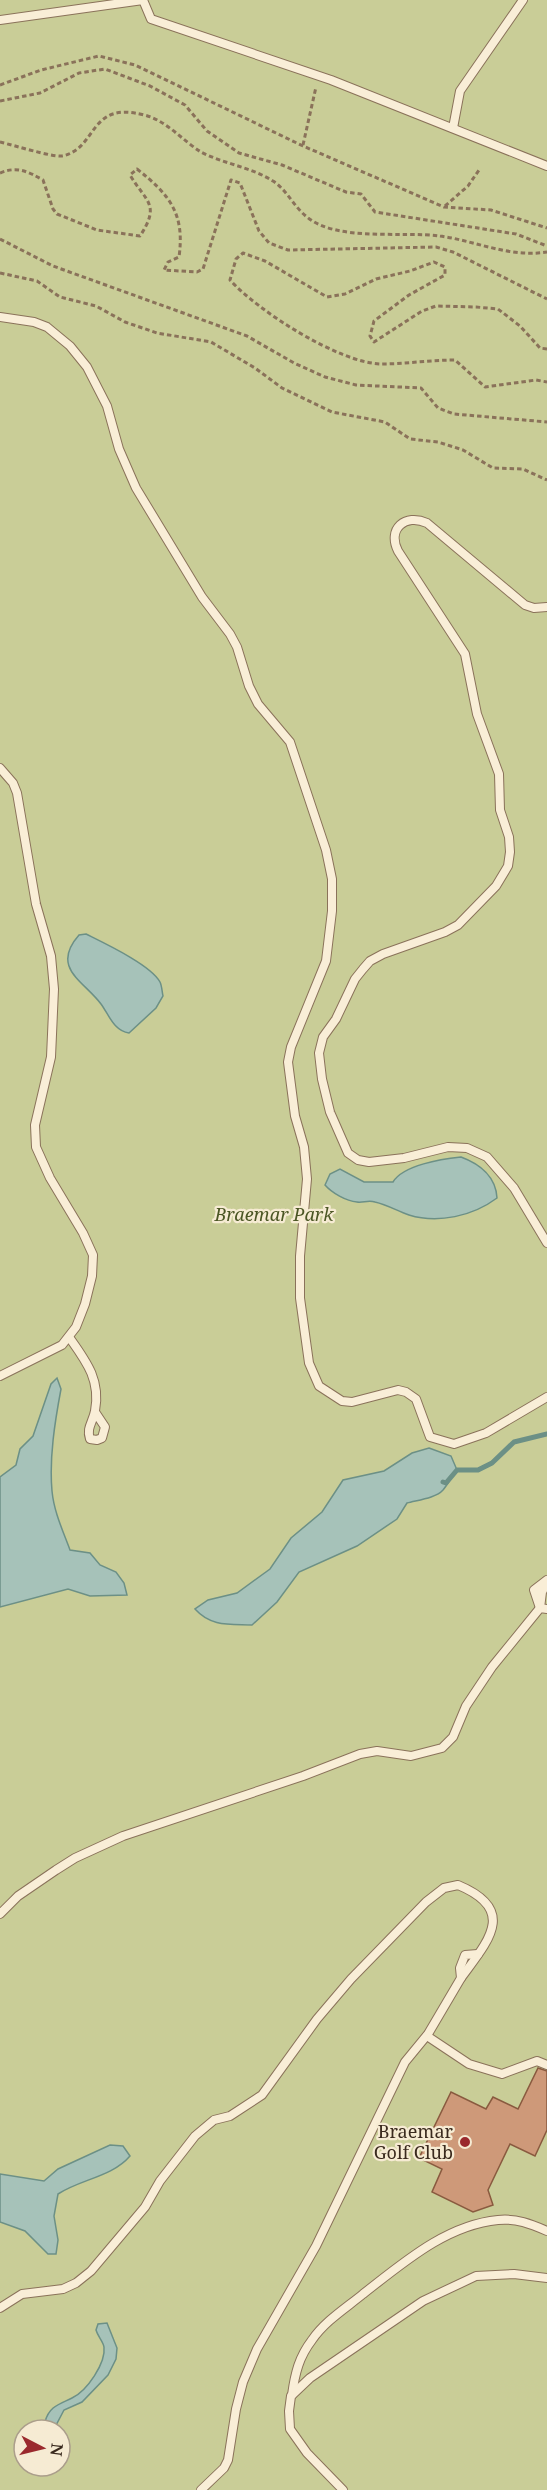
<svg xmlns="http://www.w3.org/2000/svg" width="547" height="2490" font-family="'Noto Serif',serif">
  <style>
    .green { fill: #c9cd97; fill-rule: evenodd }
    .water { fill: #a6c2b9; stroke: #6c9086; stroke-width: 1.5 }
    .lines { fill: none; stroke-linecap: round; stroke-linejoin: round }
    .stream { stroke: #6c9086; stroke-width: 5 }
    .building { fill: #ce9979; stroke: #895a3f; stroke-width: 1.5 }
    .lane-casing { stroke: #8a725a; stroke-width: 10 }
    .path { stroke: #8a725a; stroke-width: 3; stroke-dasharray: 4.5 3; stroke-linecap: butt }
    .lane { stroke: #f9eed7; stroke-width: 8 }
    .poi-dot { fill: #9a292d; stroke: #f6ebd3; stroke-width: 2 }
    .labels { text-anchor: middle; stroke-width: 4.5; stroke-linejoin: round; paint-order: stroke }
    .park-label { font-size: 18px; font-style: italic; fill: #4b5624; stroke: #f6ebd3 }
    .poi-label { font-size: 18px; fill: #3a2a1e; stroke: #f6ebd3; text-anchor: end }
  </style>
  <rect width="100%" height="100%" fill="#efe1c4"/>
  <path class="green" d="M0 0H547V2490H0ZM24 2430H60V2466H24Z"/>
  <g class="water">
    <path d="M86 934C104 943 151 965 160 982 162 986 162 992 163 996L156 1008 129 1033C114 1031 109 1015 101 1004 84 981 50 968 79 935Z"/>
    <path d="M461 1157C480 1164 496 1177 497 1198 473 1216 438 1224 409 1215 397 1211 388 1205 375 1202 368 1200 363 1203 357 1202 346 1201 332 1193 325 1185L330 1174 340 1169 364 1182H393C403 1165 442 1159 461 1157Z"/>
    <path d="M57 1378 61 1389C55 1421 49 1458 52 1491 54 1512 63 1531 70 1550L90 1553 100 1565 116 1572 124 1583 127 1595 90 1596 68 1589 0 1607V1477L16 1465 20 1449 33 1436 51 1384Z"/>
    <path d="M429 1448 451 1456 457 1470C452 1476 448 1484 443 1490 436 1498 418 1500 407 1503L397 1519 357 1546 299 1572 277 1602 252 1625C230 1624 211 1627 195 1609L208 1600 237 1593 270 1569 291 1538 322 1512 343 1480 384 1471 412 1453Z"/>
    <path d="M110 2145 123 2146 130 2156C112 2177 81 2179 58 2194L54 2216 58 2240 56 2254H48L25 2231 0 2222V2174L44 2181 58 2169Z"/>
    <path d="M107 2323 117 2348 116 2359 108 2375 82 2402 64 2410 54 2429 45 2422C49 2406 60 2404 72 2398 87 2391 106 2363 104 2347 103 2341 98 2337 96 2330L98 2324Z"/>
  </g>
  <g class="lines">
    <polyline class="stream" points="443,1482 446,1483 457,1470 478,1470 492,1463 514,1442 547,1434"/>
  </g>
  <polygon class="building" points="538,2068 547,2071 547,2130 535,2156 510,2144 488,2190 493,2205 473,2212 432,2192 442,2169 419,2158 451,2092 486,2109 493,2097 518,2109"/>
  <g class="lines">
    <defs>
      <g id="lane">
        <polyline points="143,0 151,19 331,80 547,166"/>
        <polyline points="0,20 143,0"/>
        <polyline points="453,128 460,91 523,0"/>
        <polyline points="0,317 34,322 47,327 70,346 87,367 107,406 119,449 136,488 202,597 230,634 237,647 249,686 258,704 290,742 326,850 332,879 332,911 326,961 291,1047 288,1062 295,1116 304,1147 307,1179 300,1256 300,1298 309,1363 319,1386 342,1401 352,1402 398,1390 406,1392 416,1399 430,1437 454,1444 486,1433 547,1397"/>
        <path d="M547 607 534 608 525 605 427 523C405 513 387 529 398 551L465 654 477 714 499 774 500 810 509 837 510 852 508 866 496 886 458 925 445 932 383 954 370 961 363 969 355 979 336 1019 323 1037 319 1053 322 1079 330 1112 348 1153 358 1160 369 1162 404 1158 448 1147 467 1148 487 1157 514 1188 547 1243"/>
        <polyline points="0,768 13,783 17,793 36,904 51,956 54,989 51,1057 35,1125 36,1147 50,1178 83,1233 93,1255 92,1276 85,1304 76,1327 62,1345 0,1376"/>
        <path d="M69 1337C86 1361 101 1380 95 1411 93 1422 86 1428 90 1439L97 1440 102 1438 105 1427 95 1412"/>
        <polyline points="547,1580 534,1590 540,1608 542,1592 547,1583"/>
        <polyline points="0,1914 18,1896 56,1870 75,1858 123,1836 303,1776 360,1754 377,1751 411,1756 442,1748 453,1737 466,1706 492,1667 540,1608 547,1609"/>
        <polyline points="427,2036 469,2064 502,2074 537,2061 547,2065"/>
        <path d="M0 2308 22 2294 63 2289 76 2283 91 2271 145 2207 160 2181 195 2136 214 2120 230 2116 262 2095 317 2019 351 1979 426 1902 444 1888 458 1885C518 1910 488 1941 461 1978"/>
        <path d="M292 2395C295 2373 299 2357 312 2340 325 2321 346 2308 363 2294 403 2263 446 2225 498 2220 516 2218 531 2224 547 2231"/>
        <polyline points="201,2490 224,2468 228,2460 236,2409 243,2382 257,2349 316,2246 405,2062 428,2034 461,1978 460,1968 465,1955 478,1954"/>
        <polyline points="343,2490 307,2453 290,2429 289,2411 291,2396 310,2378 423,2301 476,2276 514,2274 547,2278"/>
      </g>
    </defs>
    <use href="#lane" class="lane-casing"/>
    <g class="path">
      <polyline points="0,85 41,70 99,56 135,65 303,146 444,207 491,210 547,228"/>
      <polyline points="0,101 40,93 79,73 105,69 150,86 185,105 207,131 239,153 282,165 346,192 361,194 375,212 516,234 547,246"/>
      <path d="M0 142C13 145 51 157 62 156 98 149 88 100 144 115 166 120 183 141 201 152 224 164 251 167 273 181 287 190 294 207 307 217 337 242 403 231 440 236 476 241 510 258 547 252"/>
      <polyline points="303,145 316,87"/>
      <path d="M0 173C17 166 27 171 43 180L53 209 57 214 97 230 140 236C161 204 146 202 130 175L137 169C170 195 185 214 179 257L168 262 164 270 197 272 203 269 231 180 240 183 259 231 269 243 288 250 436 247 453 252 547 299"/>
      <polyline points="445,206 468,186 479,170"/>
      <polyline points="0,239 53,266 247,336 294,363 325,377 356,385 421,388 438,408 454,414 547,422"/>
      <polyline points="0,273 37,281 60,297 96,306 125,322 157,333 211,342 255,368 282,388 332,412 385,422 410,439 438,442 463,450 493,468 523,469 547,480"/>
      <path d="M547 349 540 348 520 326 498 309 476 307 436 306 422 311 374 342 370 336 374 321 409 295 445 275V267L434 262 410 271 376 279 345 294 327 297 265 261 243 253 236 259 230 280C258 311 339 363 381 364 405 364 430 360 455 360L485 387 536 380 547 382"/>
    </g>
    <use href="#lane" class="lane"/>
  </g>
  <circle class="poi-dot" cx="465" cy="2142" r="6"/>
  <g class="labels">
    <g class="park-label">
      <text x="274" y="1221">Braemar Park</text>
    </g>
    <g class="poi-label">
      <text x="453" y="2138">Braemar<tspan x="453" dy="21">Golf Club</tspan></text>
    </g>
  </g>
  <g transform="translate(42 2448) rotate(97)"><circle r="28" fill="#f6ebd3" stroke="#ab9e8b" stroke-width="1.5"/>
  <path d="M0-4.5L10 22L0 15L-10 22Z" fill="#9a292d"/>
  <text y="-9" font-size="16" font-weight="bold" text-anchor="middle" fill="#3a2a1e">N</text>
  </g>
</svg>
